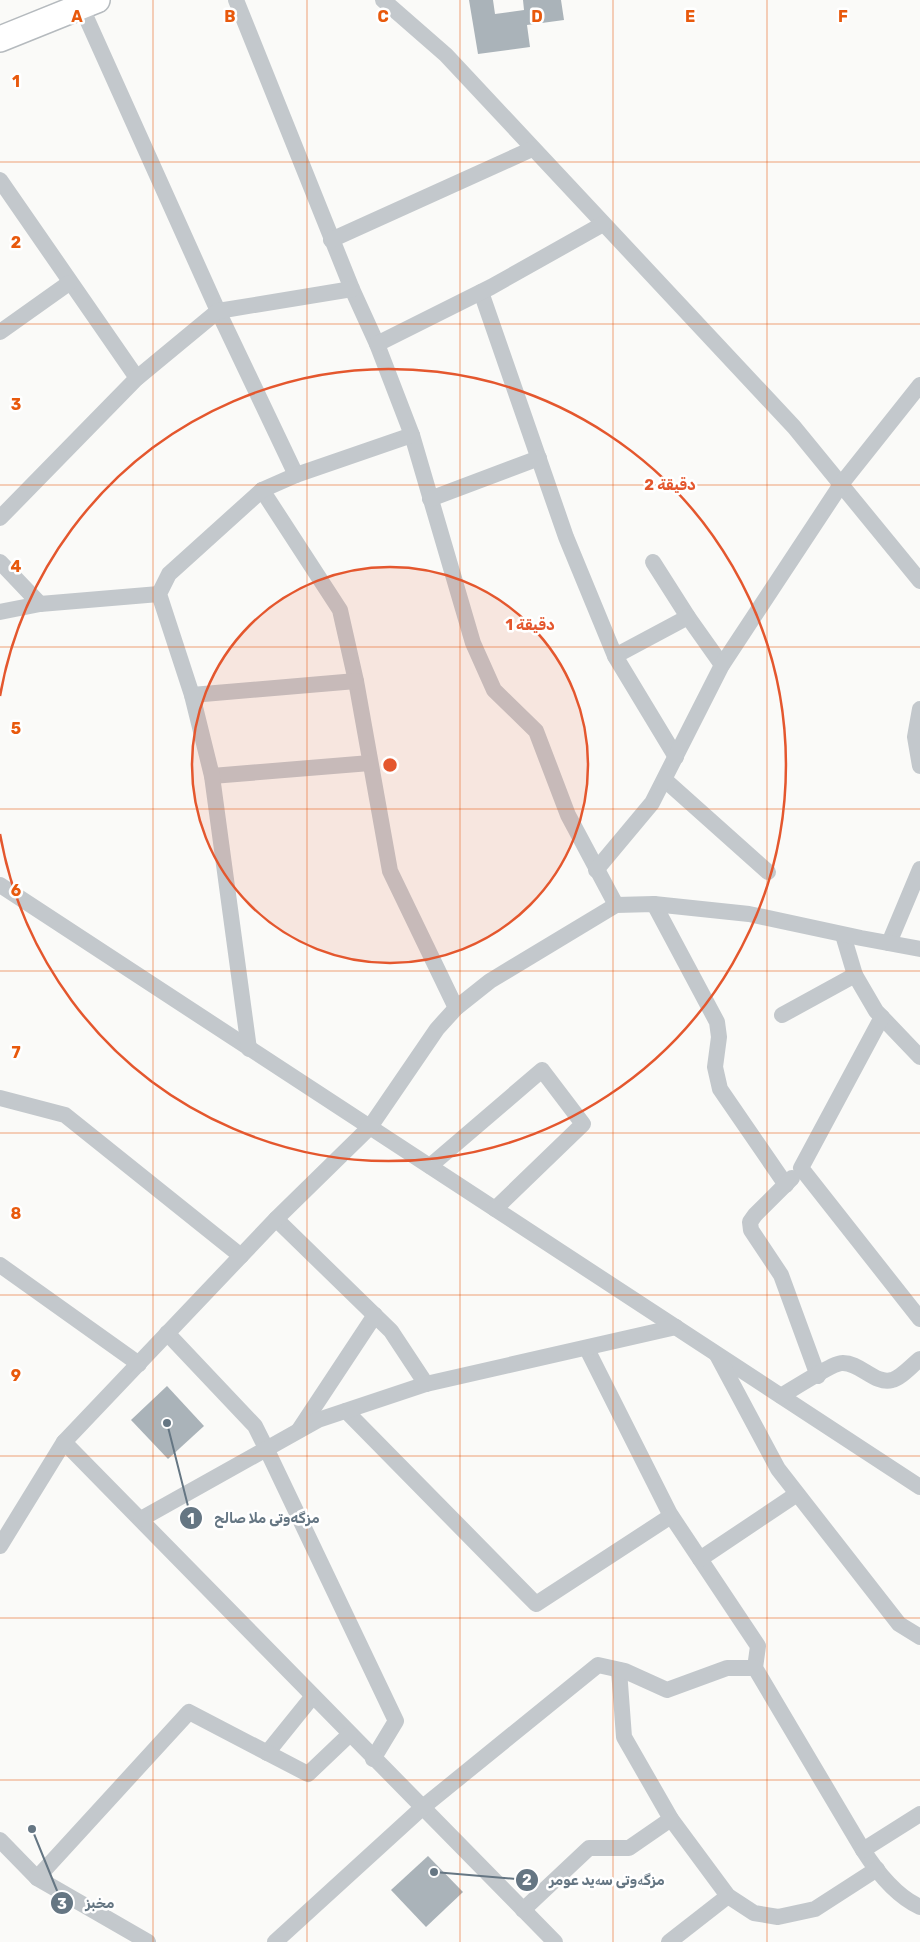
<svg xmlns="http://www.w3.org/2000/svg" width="920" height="1942" font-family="Rubik,'Noto Naskh Arabic',sans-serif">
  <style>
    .building { fill: #aab3b9 }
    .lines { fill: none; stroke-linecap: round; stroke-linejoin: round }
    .primary-casing { stroke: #b5babe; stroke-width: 28 }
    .street { stroke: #c3c8cc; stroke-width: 16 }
    .primary { stroke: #fff; stroke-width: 25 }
    .grid { fill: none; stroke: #e8590c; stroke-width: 1; stroke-opacity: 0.55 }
    .ring { fill: none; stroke: #e4572e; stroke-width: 2.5 }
    .grid-label { font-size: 16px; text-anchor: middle; font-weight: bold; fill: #e8590c; stroke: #fff; stroke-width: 5; stroke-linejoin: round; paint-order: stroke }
    .centre { fill: #e4572e; stroke: #fff; stroke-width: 2.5 }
    .ring-label { font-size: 15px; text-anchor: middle; font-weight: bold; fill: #e4572e; stroke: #fff; stroke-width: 5; stroke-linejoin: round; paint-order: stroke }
    .leader { fill: none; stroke: #657683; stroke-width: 2 }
    .callout-dot { fill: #657683; stroke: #fff; stroke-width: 2 }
    .mark-label { font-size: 15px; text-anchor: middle; font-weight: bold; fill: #fff }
    .callout-label { font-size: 14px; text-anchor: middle; font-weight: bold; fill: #657683; stroke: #fff; stroke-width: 5; stroke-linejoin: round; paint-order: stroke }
  </style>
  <rect width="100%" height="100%" fill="#fafaf8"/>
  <g class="building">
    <polygon points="469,0 493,0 495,14 524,10 523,0 561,0 564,20 527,25 530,47 478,54"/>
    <polygon points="167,1386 204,1426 168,1459 131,1420"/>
    <polygon points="428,1856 463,1892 426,1927 391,1890"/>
  </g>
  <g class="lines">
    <defs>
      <polyline id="primary" points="0,39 97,0"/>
    </defs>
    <use href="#primary" class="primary-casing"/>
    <g class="street">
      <polyline points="236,0 352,289 377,344 412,435 473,643 494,690 536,731 568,815 616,905"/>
      <polyline points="383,0 446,55 794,427 920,581"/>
      <polyline points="81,6 218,311 296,475"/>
      <polyline points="0,180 137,378"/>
      <polyline points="331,240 532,149"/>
      <polyline points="481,292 566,537 615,656 676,757"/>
      <polyline points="0,332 69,283"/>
      <polyline points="377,344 491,287 603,224"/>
      <polyline points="262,490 340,610 356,681 390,871 456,1008"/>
      <polyline points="430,499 539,458"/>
      <polyline points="0,518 137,378 218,311 352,289"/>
      <polyline points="0,562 40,604"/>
      <polyline points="653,562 688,617 722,665"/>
      <polyline points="0,612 40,604 159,594"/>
      <polyline points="615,656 688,617"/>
      <polyline points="192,695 356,681"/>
      <polyline points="920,709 915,737 920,766"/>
      <polyline points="212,776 370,763"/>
      <polyline points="665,780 768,872"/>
      <polyline points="596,870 652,803 722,665 842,483 920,385"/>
      <polyline points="0,885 920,1487"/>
      <polyline points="654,904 717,1022 719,1037 715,1067 720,1089 786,1185"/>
      <polyline points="843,935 855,975 876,1011 920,1057"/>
      <polyline points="889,943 920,869"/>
      <polyline points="782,1015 855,975"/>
      <polyline points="882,1017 801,1168 920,1319"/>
      <polyline points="249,1049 212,776 192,695 159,594 169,574 262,490 296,475 412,435"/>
      <polyline points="0,1098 65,1115 241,1256"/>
      <polyline points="430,1166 542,1070 583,1124 495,1209"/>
      <polyline points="792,1178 755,1215 750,1222 751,1230 781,1275 818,1376"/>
      <polyline points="276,1219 391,1331 426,1384"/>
      <polyline points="0,1265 139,1364"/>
      <polyline points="167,1333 255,1426 266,1448 396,1721 373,1759"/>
      <path d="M587 1349 670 1514 758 1646 755 1668 863 1850C877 1872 896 1896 920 1907"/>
      <polyline points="717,1355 778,1469 899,1624 920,1637"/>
      <path d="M781 1396C793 1389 833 1363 842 1363 860 1362 875 1385 892 1380 901 1378 912 1365 920 1359"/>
      <polyline points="346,1411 536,1604 671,1516"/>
      <polyline points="299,1430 375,1315"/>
      <polyline points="64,1442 555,1942"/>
      <polyline points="141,1519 318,1420 426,1384 676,1327"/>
      <polyline points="0,1546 64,1442 276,1219 370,1127 437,1029 456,1008 490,981 616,905 654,904 749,914 861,938 920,949"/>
      <polyline points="700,1559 797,1494"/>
      <polyline points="619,1670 624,1737 671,1819 728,1896 754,1913 778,1917 815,1909 877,1869"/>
      <polyline points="267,1753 313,1696"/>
      <polyline points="0,1840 37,1878 148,1942"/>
      <polyline points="863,1850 920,1814"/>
      <polyline points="37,1878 189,1712 308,1774 350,1734"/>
      <polyline points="523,1910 589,1848 629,1848 671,1819"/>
      <polyline points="275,1942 423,1807 598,1665 625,1671 667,1690 727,1668 755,1668"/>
      <polyline points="669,1942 728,1896"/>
    </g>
    <use href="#primary" class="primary"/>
  </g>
  <path class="grid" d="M153 0V1942M307 0V1942M460 0V1942M613 0V1942M767 0V1942M0 162H920M0 324H920M0 485H920M0 647H920M0 809H920M0 971H920M0 1133H920M0 1295H920M0 1456H920M0 1618H920M0 1780H920"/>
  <circle cx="390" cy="765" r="198" fill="#e4572e" fill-opacity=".12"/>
  <g class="ring">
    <circle cx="390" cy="765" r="198"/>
    <path d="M0 696A396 396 0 1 1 0 834"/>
  </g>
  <g class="grid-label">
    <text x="77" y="22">A</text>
    <text x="230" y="22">B</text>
    <text x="383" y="22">C</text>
    <text x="537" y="22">D</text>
    <text x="690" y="22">E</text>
    <text x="843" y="22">F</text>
    <text x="16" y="87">1</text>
    <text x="16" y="248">2</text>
    <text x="16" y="410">3</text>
    <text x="16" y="572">4</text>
    <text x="16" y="734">5</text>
    <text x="16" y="896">6</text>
    <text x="16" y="1058">7</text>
    <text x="16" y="1219">8</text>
    <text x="16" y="1381">9</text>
  </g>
  <circle cx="390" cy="765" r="8" class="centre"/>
  <g class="ring-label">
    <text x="670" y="490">2 دقيقة</text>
    <text x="530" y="630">1 دقيقة</text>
  </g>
  <path class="leader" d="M167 1423L191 1518M434 1872L527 1880M32 1829L62 1903"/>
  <g class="callout-dot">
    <circle cx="167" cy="1423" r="5"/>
    <circle cx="434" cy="1872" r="5"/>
    <circle cx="32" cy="1829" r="5"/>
    <circle cx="191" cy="1518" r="12"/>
    <circle cx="527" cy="1880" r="12"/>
    <circle cx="62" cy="1903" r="12"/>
  </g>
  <g class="mark-label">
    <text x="191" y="1524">1</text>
    <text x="527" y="1885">2</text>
    <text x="62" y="1909">3</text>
  </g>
  <g class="callout-label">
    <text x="267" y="1523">مزگه‌وتی ملا صالح</text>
    <text x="607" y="1885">مزگەوتی سەید عومر</text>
    <text x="100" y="1908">مخبز</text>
  </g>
</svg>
